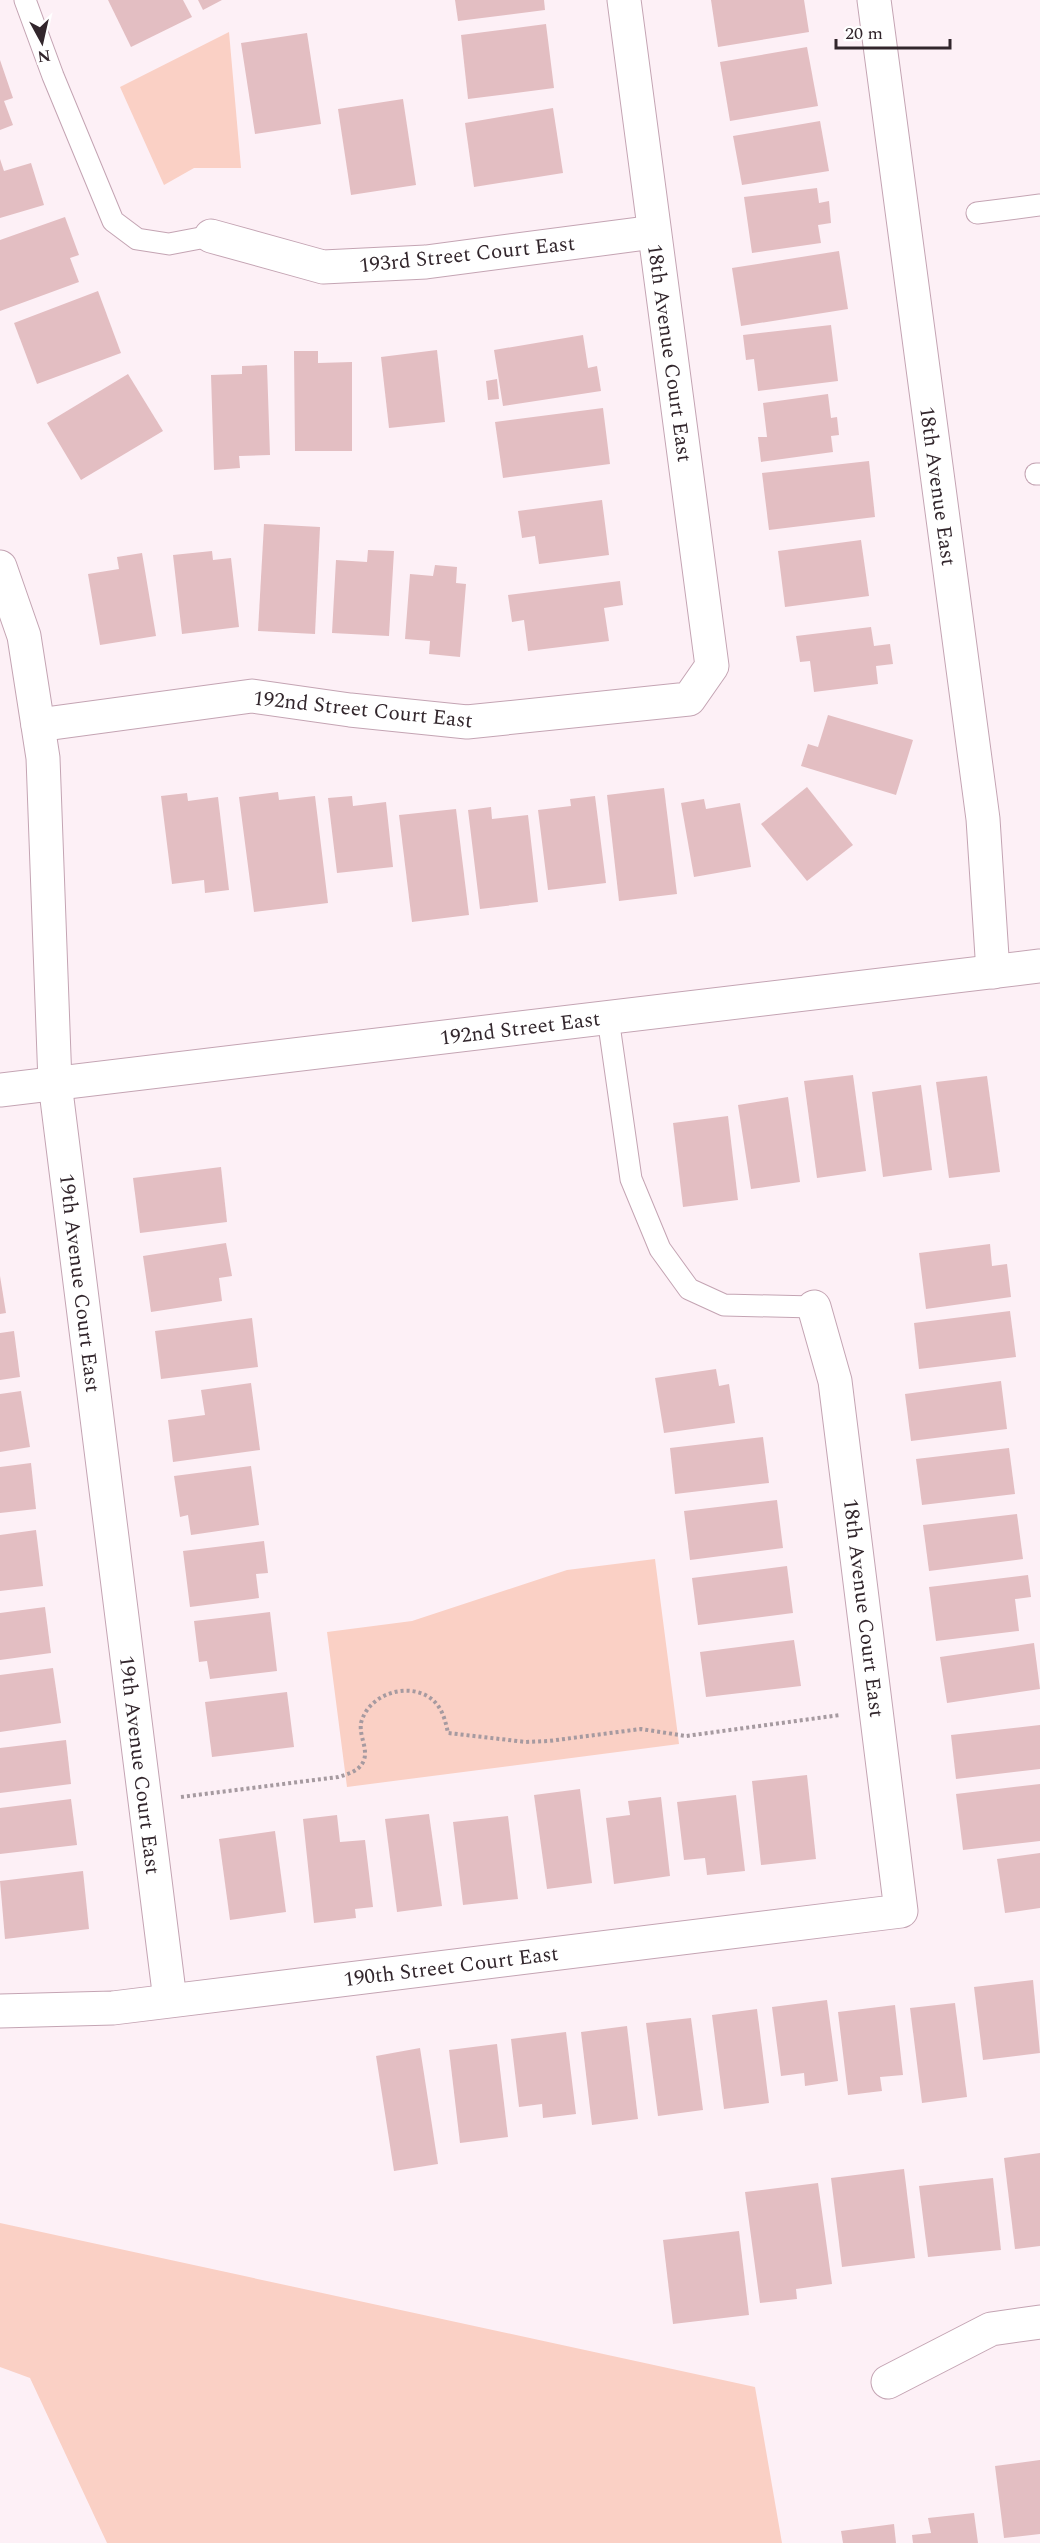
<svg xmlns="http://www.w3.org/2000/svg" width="1040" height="2543" font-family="Spectral,serif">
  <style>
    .green { fill: #fad0c5 }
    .building { fill: #e3bec2 }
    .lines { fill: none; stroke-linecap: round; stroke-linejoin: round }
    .service-casing { stroke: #c4a4b3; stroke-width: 23 }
    .minor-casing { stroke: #c4a4b3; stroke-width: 35 }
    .tertiary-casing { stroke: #c4a4b3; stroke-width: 35 }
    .path { stroke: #a69aa0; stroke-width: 4; stroke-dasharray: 3 3; stroke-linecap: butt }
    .service { stroke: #fff; stroke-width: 21 }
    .minor { stroke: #fff; stroke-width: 33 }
    .tertiary { stroke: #fff; stroke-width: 33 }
    .labels { text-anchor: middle; stroke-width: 4.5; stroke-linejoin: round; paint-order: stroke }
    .street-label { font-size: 21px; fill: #32262c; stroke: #fff }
  </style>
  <rect width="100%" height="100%" fill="#fdf0f6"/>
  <g class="green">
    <polygon points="229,32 241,168 194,168 164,185 120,87"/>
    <polygon points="655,1559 679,1744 347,1787 327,1632 412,1621 567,1570"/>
    <polygon points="0,2223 755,2387 782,2543 107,2543 30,2378 0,2367"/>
  </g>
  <g class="building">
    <polygon points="108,0 183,0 192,17 131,47"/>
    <polygon points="198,0 222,0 203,10"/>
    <polygon points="455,0 544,0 545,10 458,21"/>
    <polygon points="711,0 804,0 809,32 718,47"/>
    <polygon points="546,24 554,88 468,99 461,35"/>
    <polygon points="307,33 321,124 255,134 241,43"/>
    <polygon points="807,47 818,106 730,121 720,62"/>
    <polygon points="0,60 13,98 4,101 13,125 0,130"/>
    <polygon points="403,99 416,185 351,195 338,109"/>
    <polygon points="553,108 563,173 474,187 465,123"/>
    <polygon points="820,121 829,171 742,185 733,136"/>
    <polygon points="0,159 4,171 31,163 44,205 0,218"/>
    <polygon points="817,188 819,203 829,201 831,223 818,225 821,243 752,253 744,197"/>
    <polygon points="65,217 79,255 70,258 79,282 0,311 0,240"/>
    <polygon points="839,251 848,309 741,326 732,268"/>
    <polygon points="98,291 121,353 37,384 14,323"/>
    <polygon points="831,325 838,381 758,391 754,359 746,360 743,335"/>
    <polygon points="583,335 588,368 597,366 601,391 503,406 494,350"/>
    <polygon points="437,350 445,422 389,428 381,357"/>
    <polygon points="294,351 318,351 318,363 352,362 352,451 295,451"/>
    <polygon points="267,365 270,455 239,456 240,468 214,470 211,375 242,374 242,366"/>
    <polygon points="128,374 163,431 81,480 47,423"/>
    <polygon points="497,379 499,399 488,400 486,381"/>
    <polygon points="828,394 831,418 837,417 839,435 831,436 833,452 761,462 758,437 767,437 763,403"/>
    <polygon points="603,408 610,464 503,478 495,422"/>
    <polygon points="869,461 875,517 769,530 762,473"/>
    <polygon points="602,500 609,555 539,564 535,536 522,538 518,511"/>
    <polygon points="264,524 320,527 315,634 258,631"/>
    <polygon points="861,540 869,596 785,607 778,551"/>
    <polygon points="368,550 394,551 389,636 332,633 336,560 367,562"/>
    <polygon points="212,551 213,560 231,558 239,627 182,634 173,555"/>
    <polygon points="142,553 156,636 100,645 88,574 119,569 117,557"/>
    <polygon points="435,565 457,567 456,583 466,584 460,657 429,654 430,641 405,639 410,574 433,576"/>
    <polygon points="620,581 623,605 604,608 609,641 528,651 524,620 512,622 508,595"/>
    <polygon points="871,627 874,646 890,644 893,664 876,666 878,684 814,692 810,661 800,662 796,636"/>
    <polygon points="828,715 913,740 896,795 801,766 808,744 818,747"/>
    <polygon points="807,787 853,845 807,881 761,824"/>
    <polygon points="664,788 677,894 619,901 607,795"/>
    <polygon points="278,792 279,800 315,796 328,903 254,912 239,797"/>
    <polygon points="187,793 188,801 218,797 229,890 205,893 204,880 172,884 161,796"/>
    <polygon points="352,796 353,806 386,802 393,867 337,873 328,798"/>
    <polygon points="595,796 606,883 548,890 538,810 571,806 570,799"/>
    <polygon points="704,799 706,809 740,803 751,867 694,877 681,803"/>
    <polygon points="491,807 492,819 528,815 538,902 480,909 468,810"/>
    <polygon points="456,809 469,915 412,922 399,815"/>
    <polygon points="853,1075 866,1171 817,1178 804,1081"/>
    <polygon points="987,1076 1000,1172 949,1178 936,1082"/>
    <polygon points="921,1085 932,1170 883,1177 872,1092"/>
    <polygon points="788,1097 800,1182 751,1189 738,1105"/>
    <polygon points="728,1116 738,1200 683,1207 673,1123"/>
    <polygon points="221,1167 227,1222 140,1233 133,1178"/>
    <polygon points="226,1243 232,1276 219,1278 222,1301 151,1312 143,1256"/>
    <polygon points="990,1244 992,1266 1007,1264 1011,1297 926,1309 919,1253"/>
    <polygon points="0,1276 6,1313 0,1314"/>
    <polygon points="1010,1311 1016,1357 919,1369 914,1323"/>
    <polygon points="252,1318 258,1367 161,1379 155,1331"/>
    <polygon points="14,1331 20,1377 0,1380 0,1333"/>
    <polygon points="716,1369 719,1386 729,1384 735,1423 664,1433 655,1378"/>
    <polygon points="1001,1381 1007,1429 911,1441 905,1394"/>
    <polygon points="251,1383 260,1450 173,1462 168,1420 205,1415 201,1390"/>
    <polygon points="21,1391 30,1447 0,1452 0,1394"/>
    <polygon points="763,1437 769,1483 675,1494 670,1448"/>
    <polygon points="1009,1448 1015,1494 922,1505 916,1459"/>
    <polygon points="31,1463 36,1509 0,1513 0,1467"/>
    <polygon points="251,1466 259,1525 191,1535 188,1515 180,1517 174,1476"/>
    <polygon points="777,1500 783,1548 690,1560 684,1511"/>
    <polygon points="1017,1514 1023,1559 929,1571 923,1525"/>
    <polygon points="36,1530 43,1586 0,1591 0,1535"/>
    <polygon points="264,1541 268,1573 256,1574 259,1598 190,1607 183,1551"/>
    <polygon points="787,1566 793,1613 698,1625 692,1578"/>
    <polygon points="1028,1575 1031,1597 1015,1599 1019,1631 936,1641 929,1587"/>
    <polygon points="45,1607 51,1653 0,1660 0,1613"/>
    <polygon points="270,1612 277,1671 210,1679 207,1661 199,1662 194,1621"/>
    <polygon points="794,1640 801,1686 706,1697 700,1652"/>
    <polygon points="1034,1643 1040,1689 947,1703 940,1657"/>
    <polygon points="53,1668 61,1723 0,1732 0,1675"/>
    <polygon points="287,1692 294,1747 212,1757 205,1702"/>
    <polygon points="1040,1725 1040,1769 956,1779 951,1735"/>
    <polygon points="66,1740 71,1784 0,1793 0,1748"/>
    <polygon points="807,1775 816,1859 761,1865 752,1781"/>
    <polygon points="1040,1784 1040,1841 963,1850 956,1794"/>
    <polygon points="580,1789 592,1883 547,1889 534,1795"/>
    <polygon points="736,1795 745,1871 707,1875 705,1858 684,1860 677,1802"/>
    <polygon points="661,1797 670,1876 614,1884 606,1818 630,1815 628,1801"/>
    <polygon points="71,1799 77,1845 0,1854 0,1808"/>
    <polygon points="429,1814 442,1906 397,1912 385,1819"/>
    <polygon points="337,1815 340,1842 365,1840 373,1907 355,1909 356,1918 314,1923 303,1819"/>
    <polygon points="508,1816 518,1899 463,1905 453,1822"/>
    <polygon points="275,1831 286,1912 230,1920 219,1839"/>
    <polygon points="1040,1853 1040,1908 1005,1913 997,1859"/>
    <polygon points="83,1871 89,1929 5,1939 0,1881"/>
    <polygon points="1033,1980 1040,2053 983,2060 974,1987"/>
    <polygon points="827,2000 838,2081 805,2086 804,2073 781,2076 772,2007"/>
    <polygon points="955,2003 967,2097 922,2103 910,2008"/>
    <polygon points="895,2005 903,2075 880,2077 882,2091 848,2095 838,2012"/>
    <polygon points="757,2009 769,2103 724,2109 712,2015"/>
    <polygon points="691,2018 703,2110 658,2116 646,2023"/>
    <polygon points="627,2026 638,2119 592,2125 581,2032"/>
    <polygon points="566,2032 576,2114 543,2118 542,2104 519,2107 511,2039"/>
    <polygon points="497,2044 508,2137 460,2143 449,2050"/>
    <polygon points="420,2048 438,2164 394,2171 376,2056"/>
    <polygon points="1040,2153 1040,2246 1015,2249 1004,2158"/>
    <polygon points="904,2169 915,2258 842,2267 831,2178"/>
    <polygon points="993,2178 1001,2250 928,2257 919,2186"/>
    <polygon points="818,2183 832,2284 796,2289 797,2299 760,2303 745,2192"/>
    <polygon points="739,2231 749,2315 673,2324 663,2240"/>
    <polygon points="1040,2460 1040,2534 1004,2538 995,2466"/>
    <polygon points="974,2513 978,2543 913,2543 912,2535 931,2533 928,2518"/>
    <polygon points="894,2524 896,2543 843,2543 841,2531"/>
  </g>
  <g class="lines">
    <defs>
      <g id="service">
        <polyline points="25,0 53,76 113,221 137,239 169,244 211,236"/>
        <polyline points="977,213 1040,205"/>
        <polyline points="1036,474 1040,474"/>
        <polyline points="608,1018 631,1179 660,1249 689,1289 724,1305 814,1307"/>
      </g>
      <g id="minor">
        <polyline points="874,0 983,819 993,972"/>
        <polyline points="211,236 323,267 426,262 654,232"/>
        <polyline points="0,567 24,636 43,758 55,1083 170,2000"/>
        <polyline points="38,725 252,696 350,710 467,722 689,699 712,666 624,0"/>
        <polyline points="0,2011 113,2008 901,1911 835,1381 814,1307"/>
        <polyline points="888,2382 991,2329 1040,2322"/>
      </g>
      <polyline id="tertiary" points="0,1090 1040,966"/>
    </defs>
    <use href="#service" class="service-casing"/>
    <use href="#minor" class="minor-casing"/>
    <use href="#tertiary" class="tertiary-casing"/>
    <path class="path" d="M181 1797 338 1777C348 1774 360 1771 364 1760 368 1748 359 1736 361 1723 368 1695 405 1682 429 1697 442 1706 445 1719 448 1733L526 1742 549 1741 641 1729 686 1736 840 1715"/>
    <use href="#service" class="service"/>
    <use href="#minor" class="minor"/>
    <use href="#tertiary" class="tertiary"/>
  </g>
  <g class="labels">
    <g class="street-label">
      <text transform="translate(467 254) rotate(-6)" y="7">193rd Street Court East</text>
      <text transform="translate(670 353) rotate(82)" y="7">18th Avenue Court East</text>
      <text transform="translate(938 486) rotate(82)" y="7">18th Avenue East</text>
      <text transform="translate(363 709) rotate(6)" y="7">192nd Street Court East</text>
      <text transform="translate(520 1028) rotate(-7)" y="7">192nd Street East</text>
      <text transform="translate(80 1283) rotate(83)" y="7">19th Avenue Court East</text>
      <text transform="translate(864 1608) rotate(83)" y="7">18th Avenue Court East</text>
      <text transform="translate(140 1765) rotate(83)" y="7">19th Avenue Court East</text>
      <text transform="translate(451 1966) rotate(-7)" y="7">190th Street Court East</text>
    </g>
  </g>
  <g transform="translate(42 42) rotate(172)" stroke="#ffffff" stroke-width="4.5" paint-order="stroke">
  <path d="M0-4.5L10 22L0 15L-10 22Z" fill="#32262c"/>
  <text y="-9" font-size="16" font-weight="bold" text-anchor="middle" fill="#32262c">N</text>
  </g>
  <path d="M836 39v9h114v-9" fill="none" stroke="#32262c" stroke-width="3"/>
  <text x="845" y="39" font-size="18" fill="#32262c" stroke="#ffffff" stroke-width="4.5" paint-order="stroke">20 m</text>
</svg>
